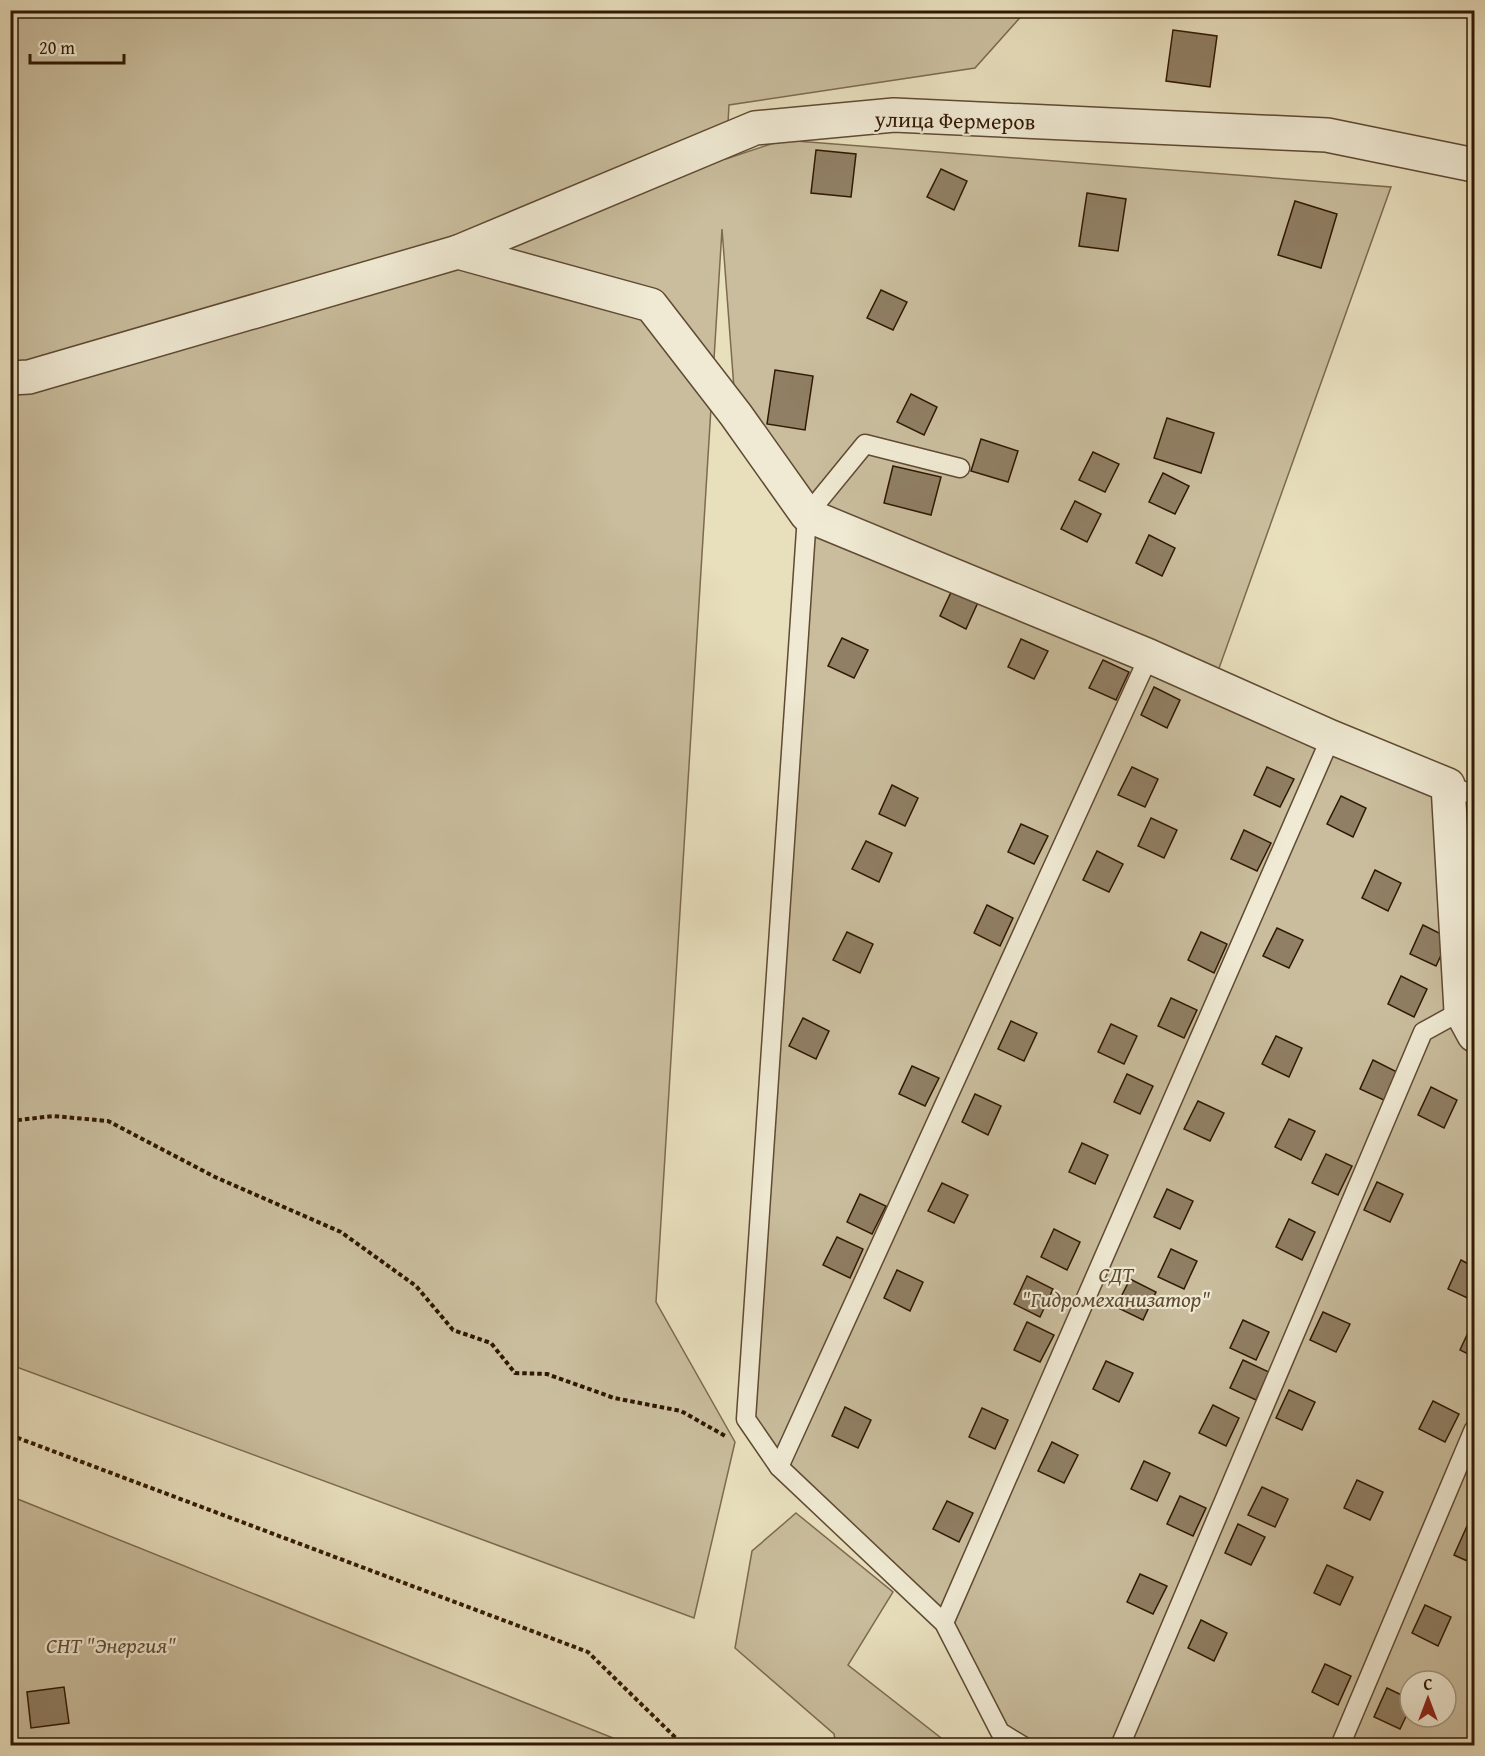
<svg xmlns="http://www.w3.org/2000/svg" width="1485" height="1756" font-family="'Gentium Book Plus',serif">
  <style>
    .green { fill: #c9bd9d; stroke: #7d6a50; stroke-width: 1.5; fill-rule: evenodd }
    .building { fill: #907f64; stroke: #311803; stroke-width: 1.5 }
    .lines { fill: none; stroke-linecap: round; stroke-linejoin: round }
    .service-casing { stroke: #5f4a32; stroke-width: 21 }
    .minor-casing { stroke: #5f4a32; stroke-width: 36 }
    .path { stroke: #311803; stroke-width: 4; stroke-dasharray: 4.5 3; stroke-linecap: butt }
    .service { stroke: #f0ead4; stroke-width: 18 }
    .minor { stroke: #f0ead4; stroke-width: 33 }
    .labels { text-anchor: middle; stroke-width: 4.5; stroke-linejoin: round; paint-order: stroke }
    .street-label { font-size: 22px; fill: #311803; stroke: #f0ead4 }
    .park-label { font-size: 22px; font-style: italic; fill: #5f4a31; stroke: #f0ead4 }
  </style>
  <rect width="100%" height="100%" fill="#e8dfbd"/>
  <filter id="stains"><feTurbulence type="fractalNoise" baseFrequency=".00333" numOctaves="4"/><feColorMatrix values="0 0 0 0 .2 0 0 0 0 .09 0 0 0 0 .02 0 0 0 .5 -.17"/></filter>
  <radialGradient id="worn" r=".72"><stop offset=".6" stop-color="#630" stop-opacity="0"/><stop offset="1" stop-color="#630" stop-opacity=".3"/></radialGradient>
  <g class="green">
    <path d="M10 11H1026L975 68 729 105 726 159 783 140 1391 187 1213 685 1448 785 1474 1035V1745H1023L1000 1732 944 1623 779 1467 746 1419 807 515 736 415 722 229 656 1302 735 1442 694 1618 11 1365ZM1410 1681H1446V1717H1410Z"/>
    <polygon points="10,1496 628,1744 628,1745 11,1745"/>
    <polygon points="796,1513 893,1592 848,1665 950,1745 836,1745 834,1734 735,1648 752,1551"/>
  </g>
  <g class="building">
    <polygon points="1173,30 1217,36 1210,87 1166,81"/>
    <polygon points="816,150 856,154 851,197 811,193"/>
    <polygon points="941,169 967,181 954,210 927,197"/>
    <polygon points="1087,193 1126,199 1118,251 1079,246"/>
    <polygon points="1295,201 1337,214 1321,268 1278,255"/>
    <polygon points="881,290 907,302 893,330 867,318"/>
    <polygon points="775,370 813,376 805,430 767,424"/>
    <polygon points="911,394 937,407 924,435 897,422"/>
    <polygon points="1167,418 1214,433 1201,473 1154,458"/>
    <polygon points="981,439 1018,451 1008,482 971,471"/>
    <polygon points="1093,452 1119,464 1105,492 1079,480"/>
    <polygon points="893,466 941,477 931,515 884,503"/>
    <polygon points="1163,473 1189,486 1175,514 1149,502"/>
    <polygon points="1075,501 1101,514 1087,542 1061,529"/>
    <polygon points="1149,535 1175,548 1162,576 1136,563"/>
    <polygon points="953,588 979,600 966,629 940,616"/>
    <polygon points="842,638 868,650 854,678 828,666"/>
    <polygon points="1021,639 1048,651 1034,679 1008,667"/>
    <polygon points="1103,660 1129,672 1116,700 1089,688"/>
    <polygon points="1154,687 1180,700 1167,728 1141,715"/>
    <polygon points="1132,767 1158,779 1145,807 1118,795"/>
    <polygon points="1267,767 1294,779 1280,807 1254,795"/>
    <polygon points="892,785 918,798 905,826 879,814"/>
    <polygon points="1341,796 1366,808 1353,837 1327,824"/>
    <polygon points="1151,818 1177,830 1164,858 1138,846"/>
    <polygon points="1021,824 1048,836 1034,864 1008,852"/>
    <polygon points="1244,830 1271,843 1257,871 1231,859"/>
    <polygon points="866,841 892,853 879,882 852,869"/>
    <polygon points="1097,851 1123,864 1109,892 1083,880"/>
    <polygon points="1375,870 1401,883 1388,911 1362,898"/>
    <polygon points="987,905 1013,918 1000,946 974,933"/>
    <polygon points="1423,925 1449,938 1436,966 1410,954"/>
    <polygon points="1277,928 1303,940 1289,968 1263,956"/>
    <polygon points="847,932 873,944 860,973 833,960"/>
    <polygon points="1201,932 1227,944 1214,973 1188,960"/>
    <polygon points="1401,976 1427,989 1414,1017 1388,1004"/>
    <polygon points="1171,998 1197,1010 1184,1038 1158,1026"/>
    <polygon points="803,1018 829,1031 816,1059 789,1046"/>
    <polygon points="1011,1021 1037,1033 1024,1061 998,1049"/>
    <polygon points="1111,1024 1137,1036 1124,1064 1098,1052"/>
    <polygon points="1276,1036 1302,1048 1289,1077 1262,1064"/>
    <polygon points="1373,1060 1399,1073 1386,1101 1360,1089"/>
    <polygon points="912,1066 939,1078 925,1106 899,1094"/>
    <polygon points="1127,1074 1153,1086 1140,1114 1114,1102"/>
    <polygon points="1431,1087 1457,1100 1444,1128 1418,1115"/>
    <polygon points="975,1094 1001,1106 988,1135 962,1122"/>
    <polygon points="1198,1101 1224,1113 1210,1141 1184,1129"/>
    <polygon points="1289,1119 1315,1131 1301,1160 1275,1147"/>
    <polygon points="1082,1143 1108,1155 1095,1184 1069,1172"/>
    <polygon points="1326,1154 1352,1166 1338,1195 1312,1183"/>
    <polygon points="1377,1182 1403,1194 1390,1222 1364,1210"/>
    <polygon points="942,1183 968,1195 954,1223 928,1211"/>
    <polygon points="1167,1189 1193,1201 1180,1229 1154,1217"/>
    <polygon points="860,1194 886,1206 872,1234 847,1222"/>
    <polygon points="1289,1219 1315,1232 1302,1260 1276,1247"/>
    <polygon points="1054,1229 1080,1242 1067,1270 1041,1257"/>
    <polygon points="837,1237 863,1249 850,1278 823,1265"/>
    <polygon points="1171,1249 1197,1261 1184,1289 1158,1277"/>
    <polygon points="1461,1260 1474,1267 1474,1301 1448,1289"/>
    <polygon points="897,1270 923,1282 910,1311 884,1298"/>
    <polygon points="1027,1276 1053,1289 1040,1317 1014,1304"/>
    <polygon points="1130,1279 1156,1292 1143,1320 1116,1307"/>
    <polygon points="1323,1312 1350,1324 1336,1352 1310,1340"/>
    <polygon points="1243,1320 1269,1332 1256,1360 1230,1348"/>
    <polygon points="1027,1322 1054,1335 1040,1362 1014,1350"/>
    <polygon points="1473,1322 1474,1323 1474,1357 1460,1350"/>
    <polygon points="1243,1360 1269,1372 1256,1400 1230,1388"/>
    <polygon points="1106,1361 1133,1373 1119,1402 1093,1389"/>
    <polygon points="1289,1390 1315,1402 1302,1430 1276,1418"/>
    <polygon points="1433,1401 1459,1414 1445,1442 1419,1429"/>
    <polygon points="1213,1405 1239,1418 1226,1446 1199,1433"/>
    <polygon points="845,1407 871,1420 858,1448 832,1436"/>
    <polygon points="982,1408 1008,1420 995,1449 969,1437"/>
    <polygon points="1052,1442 1078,1455 1064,1483 1038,1471"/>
    <polygon points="1144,1461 1170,1473 1157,1501 1131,1489"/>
    <polygon points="1357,1480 1383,1492 1370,1520 1344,1508"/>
    <polygon points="1262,1487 1288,1499 1275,1527 1248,1515"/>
    <polygon points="1180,1496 1206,1508 1193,1536 1167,1524"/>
    <polygon points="947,1501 973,1513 959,1542 933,1529"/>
    <polygon points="1238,1524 1265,1537 1251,1565 1225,1553"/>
    <polygon points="1467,1526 1474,1530 1474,1564 1454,1555"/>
    <polygon points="1327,1565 1353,1577 1340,1605 1314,1593"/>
    <polygon points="1140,1574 1167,1586 1153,1614 1127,1602"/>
    <polygon points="1425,1605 1451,1617 1438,1646 1412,1633"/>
    <polygon points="1201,1620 1227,1633 1214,1661 1188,1648"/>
    <polygon points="1325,1664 1351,1676 1338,1705 1312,1692"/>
    <polygon points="64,1687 69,1723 31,1728 27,1692"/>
    <polygon points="1387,1688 1410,1699 1410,1708 1400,1729 1374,1717"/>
  </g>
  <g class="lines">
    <defs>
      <g id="service">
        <polyline points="960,468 865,444 807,515 746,1419 779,1467 944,1623 1000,1732 1023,1746"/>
        <polyline points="1448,785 1474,795"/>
        <polyline points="779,1467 1149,656"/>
        <polyline points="944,1623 1331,737"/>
        <polyline points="1120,1746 1423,1032 1461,1011"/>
        <polyline points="1340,1746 1474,1429"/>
      </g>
      <g id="minor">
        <polyline points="458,252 755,128 894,115 1327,135 1474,165"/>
        <polyline points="10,378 29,377 458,252 651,305 736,415 807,515 1149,656 1331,737 1448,785 1461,1011 1474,1035"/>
      </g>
    </defs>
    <use href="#service" class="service-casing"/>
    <use href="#minor" class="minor-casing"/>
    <g class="path">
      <polyline points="10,1121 53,1116 108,1121 215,1177 341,1232 416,1286 453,1330 491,1343 515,1373 547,1374 614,1398 681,1411 727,1437"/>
      <polyline points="10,1435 588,1652 684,1746"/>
    </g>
    <use href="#service" class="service"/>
    <use href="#minor" class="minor"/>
  </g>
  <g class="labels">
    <g class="street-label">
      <text transform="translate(955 120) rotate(1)" y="8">улица Фермеров</text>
    </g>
    <g class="park-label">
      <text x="1116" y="1282">СДТ<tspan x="1116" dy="25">"Гидромеханизатор"</tspan></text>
      <text x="111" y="1653">СНТ "Энергия"</text>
    </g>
  </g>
  <rect width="1485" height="1756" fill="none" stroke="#e8dfbd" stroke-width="36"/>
  <rect x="12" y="12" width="1461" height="1732" fill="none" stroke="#311803" stroke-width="3"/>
  <rect x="18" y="18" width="1449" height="1720" fill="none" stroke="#311803" stroke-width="1.5"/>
  <g transform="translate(1428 1699)"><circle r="28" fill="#f0ead4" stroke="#a49680" stroke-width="1.5"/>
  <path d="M0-4.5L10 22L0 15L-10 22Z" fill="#8f2418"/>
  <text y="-9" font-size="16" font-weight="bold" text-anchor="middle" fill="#311803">С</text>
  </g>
  <path d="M30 54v9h94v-9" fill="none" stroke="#311803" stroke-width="3"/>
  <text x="39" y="54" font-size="18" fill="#311803" stroke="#f0ead4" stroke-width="4.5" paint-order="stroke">20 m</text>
  <rect width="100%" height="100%" filter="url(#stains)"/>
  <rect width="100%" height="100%" fill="url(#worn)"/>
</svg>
